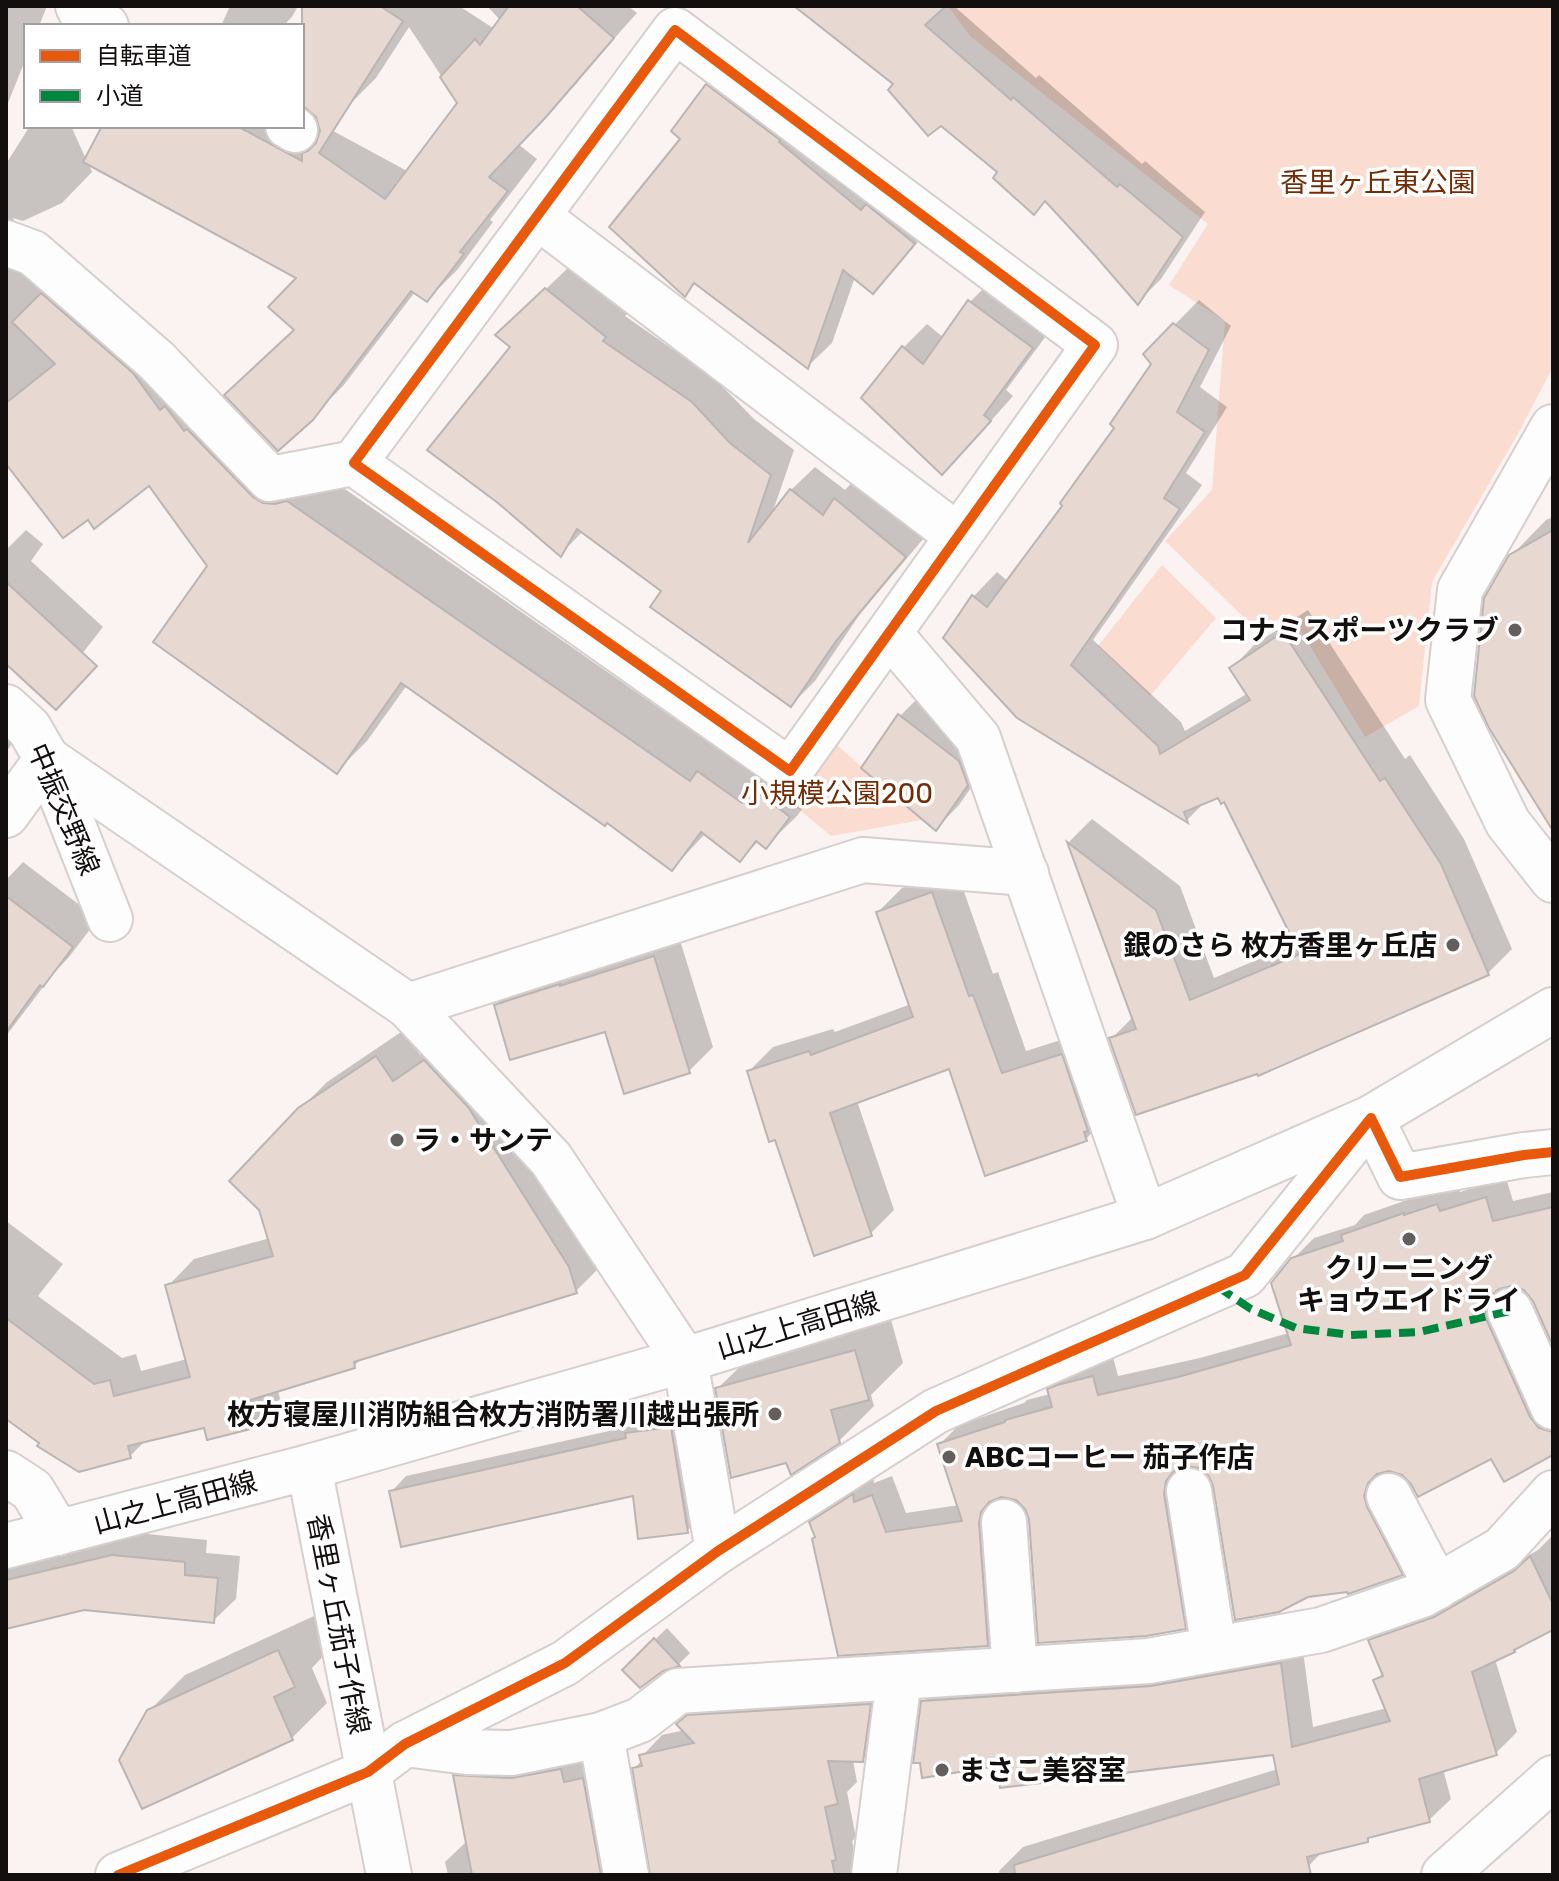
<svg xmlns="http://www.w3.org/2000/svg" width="1559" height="1881" font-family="Rubik,'Noto Sans JP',sans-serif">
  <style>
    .green { fill: #fadcd1 }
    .shadow { fill: #0003 }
    .building { fill: #e8d8d2; stroke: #bab5b3; stroke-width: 2 }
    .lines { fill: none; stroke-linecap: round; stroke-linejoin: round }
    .minor-casing { stroke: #d5cfcd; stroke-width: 48 }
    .minor { stroke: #fefdfd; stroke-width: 44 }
    .quiet { stroke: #00873e; stroke-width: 8; stroke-dasharray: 16 8; stroke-linecap: butt }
    .cycleway-casing { stroke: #fff; stroke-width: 15 }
    .cycleway { stroke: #e8590c; stroke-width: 10 }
    .poi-dot { fill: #645f5d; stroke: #fff; stroke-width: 3 }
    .labels { text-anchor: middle; stroke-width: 7; stroke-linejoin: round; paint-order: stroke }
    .park-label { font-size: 28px; fill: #732d06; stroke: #fff }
    .poi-label { font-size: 28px; font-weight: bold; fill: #130f0e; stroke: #fff; text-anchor: end }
    .street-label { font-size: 28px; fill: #130f0e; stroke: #fff }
  </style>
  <rect width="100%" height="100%" fill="#faf3f1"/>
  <g class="green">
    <polygon points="948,6 1553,6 1553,367 1520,430 1432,582 1419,706 1365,737 1290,613 1258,631 1165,541 1212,490 1225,321 1169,285 1208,224 970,36"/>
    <polygon points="1162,565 1216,618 1150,696 1098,646"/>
    <polygon points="820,730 922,820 831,836 777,791"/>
  </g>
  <g class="shadow">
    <polygon points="6,6 47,6 39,26 26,26 26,58 6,108"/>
    <polygon points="230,6 298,6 292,17 283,26 221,26"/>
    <polygon points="360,6 459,6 524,48 525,47 487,6 628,6 637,13 576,81 578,82 518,144 537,159 490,220 493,222 458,269 427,300 415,292 343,386 311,418 295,329 299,278 88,162 92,172 62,203 23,221 13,218 18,229 283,466 319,471 721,751 730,742 785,759 819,785 797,816 766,846 759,841 740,859 706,833 672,869 607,821 407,685 367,741 337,771 209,566 149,483 88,518 6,461 6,164 28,129 32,126 71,126 86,159 104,126 302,126 302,114 442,190 459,103 409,27 376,78 345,109"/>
    <polygon points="797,6 954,6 1036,78 1039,75 1142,164 1145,161 1205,212 1161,279 1138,302 1047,200 1034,213 1000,171 896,84"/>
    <polygon points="731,62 937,219 897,267 873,291 855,277 832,343 808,366 697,282 685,294 683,138 707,86"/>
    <polygon points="571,265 629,312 625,316 714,378 754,419 794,450 772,514 791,490 815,467 845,490 859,475 929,532 860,614 815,681 791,705 663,591 583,531 561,554 512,347 522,312"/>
    <polygon points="994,278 1055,324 1006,390 1013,396 966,449 904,347 927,324 944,338 970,302"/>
    <polygon points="1199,300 1231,326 1200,387 1227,407 1186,473 1202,485 1093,640 1181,722 1185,731 1248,693 1232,668 1255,644 1308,610 1405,759 1410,755 1464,839 1512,949 1488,973 1111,1039 1134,1016 1069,842 1092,819 1180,886 1214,978 1297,943 1225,799 1218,796 1207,800 1187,820 1018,717 974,596 997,572 1009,582 1065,506 1116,428 1153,364 1146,354"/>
    <polygon points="1553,517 1553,828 1510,557 1546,520"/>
    <polygon points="26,530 43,544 31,561 103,627 67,673 6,661 6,550"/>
    <polygon points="924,692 991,759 959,805 936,829 900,716"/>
    <polygon points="6,739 12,744 6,752"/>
    <polygon points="23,862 98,919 69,957 53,974 6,1036 6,880"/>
    <polygon points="956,869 993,974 998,972 1026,1051 1086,1032 1110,1115 1086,1139 950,1067 857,1101 894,1210 870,1234 776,1138 749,1071 773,1047 833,1029 835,1032 911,1004 878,912 902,888"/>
    <polygon points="678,934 713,1047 689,1071 606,1029 496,1005 520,981"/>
    <polygon points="404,1030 420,1055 452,1035 603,1264 576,1291 363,1357 354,1366 278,1390 280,1399 254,1426 205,1425 146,1440 130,1456 41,1442 6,1416 6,1221 63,1264 38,1296 122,1358 136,1354 141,1371 187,1359 168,1286 194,1259 270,1238 299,1110 327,1082"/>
    <polygon points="1506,1178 1513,1201 1553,1192 1553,1341 1535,1300 1526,1290 1512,1284 1505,1285 1507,1300 1553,1401 1553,1453 1492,1456 1404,1474 1391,1469 1384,1470 1386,1487 1422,1553 1401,1574 1215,1486 1210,1475 1199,1466 1185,1464 1184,1474 1205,1607 1185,1627 1031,1519 1026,1506 1015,1497 1000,1496 1008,1624 987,1644 817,1537 811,1523 832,1502 873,1476 874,1483 892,1476 906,1513 959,1505 939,1445 959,1425 1024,1403 1027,1400 1050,1394 1049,1390 1070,1370 1113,1357 1118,1376 1200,1358 1289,1333 1293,1259 1314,1238 1355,1225 1364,1215 1424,1194 1425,1196 1458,1185 1460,1192"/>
    <polygon points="890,1316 903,1363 871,1395 874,1406 838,1442 788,1461 717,1389 753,1354"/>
    <polygon points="686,1413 702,1515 687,1531 634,1494 391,1492 406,1476 636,1425 643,1418"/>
    <polygon points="137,1533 207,1540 206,1553 240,1556 236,1599 213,1621 84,1608 6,1627 6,1562"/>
    <polygon points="1551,1537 1553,1541 1553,1628 1495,1659 1517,1732 1496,1753 1443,1769 1451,1799 1429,1820 1372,1835 1367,1840 1323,1851 1300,1875 1000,1875 999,1871 1023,1847 1278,1769 1275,1753 999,1764 923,1702 945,1680 1302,1643 1313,1727 1387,1708 1375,1681 1384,1672 1370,1641 1391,1620 1458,1596 1538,1550"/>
    <polygon points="314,1616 329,1650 312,1668 327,1703 292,1738 149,1711 185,1675"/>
    <polygon points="667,1628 690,1653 679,1664 662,1669 624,1670"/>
    <polygon points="890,1684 883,1739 862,1760 853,1760 857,1782 847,1792 856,1838 852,1841 859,1875 652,1875 634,1768 643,1760 642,1756 662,1735 685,1730 678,1724 699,1704"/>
    <polygon points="581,1749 634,1875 448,1875 445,1862 466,1842 455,1776 476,1756"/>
  </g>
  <g class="building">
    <polygon points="302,6 380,6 403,21 319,153 385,199 457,103 440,77 475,39 480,45 509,6 577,6 614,38 546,117 489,177 508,191 460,252 464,254 427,302 411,291 313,420 278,451 224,395 294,330 268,307 296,278 83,162 102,126 237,126 302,161 302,153 308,151 316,143 320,131 316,117 302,105"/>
    <polygon points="794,6 946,6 925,25 1011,100 1013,97 1117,187 1120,184 1183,237 1138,305 1093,253 1045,201 1034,215 993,178 997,172 941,126 928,136 888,90 893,84"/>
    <polygon points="706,84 780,140 779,142 861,210 866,204 915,244 873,294 843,270 808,369 694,283 685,297 609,227 680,139 671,131"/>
    <polygon points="545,288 606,337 603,341 692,402 730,443 771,475 748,543 790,489 823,515 834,498 906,557 836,641 791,707 650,607 661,591 577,529 561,557 498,503 427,450 510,347 495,335"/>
    <polygon points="41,293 133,373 160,410 165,406 184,431 187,429 253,497 263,503 275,504 287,501 690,781 697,771 742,803 753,789 790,817 766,849 756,841 740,862 701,832 672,871 607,823 605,826 401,683 337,774 153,642 207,566 149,486 94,529 88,520 63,538 6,464 6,403 55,364 12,322"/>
    <polygon points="968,300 1033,348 984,415 991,421 942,475 861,398 902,346 923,364"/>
    <polygon points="1173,323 1209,350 1177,412 1205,432 1164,498 1180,509 1071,665 1158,746 1160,754 1250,700 1229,668 1283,632 1380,781 1385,778 1441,864 1489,975 1258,1076 1257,1074 1136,1115 1109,1038 1136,1029 1067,842 1156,910 1190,1000 1300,954 1224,802 1221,804 1218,798 1184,812 1188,823 1017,718 943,638 972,595 987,607 1062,506 1060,503 1114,428 1110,424 1151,364 1143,354"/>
    <polygon points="1553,530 1553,831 1489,728 1474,696 1484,598 1509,555"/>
    <polygon points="6,582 97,666 56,710 6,664"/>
    <polygon points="898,714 959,761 968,785 936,831 861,768"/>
    <polygon points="932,892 969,996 973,995 1002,1073 1062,1054 1088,1131 1084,1132 1087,1141 985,1176 949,1069 830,1113 872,1236 814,1256 775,1140 769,1142 747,1071 809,1051 811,1055 913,1017 876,912"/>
    <polygon points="6,896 73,947 43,987 40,985 6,1032"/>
    <polygon points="654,956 690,1073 624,1094 605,1032 510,1060 494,1005 560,984 560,986"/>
    <polygon points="376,1056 393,1081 424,1060 468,1107 569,1267 577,1293 354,1362 355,1368 247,1401 255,1428 207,1440 204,1428 128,1446 131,1458 79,1472 37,1446 39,1443 6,1419 6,1318 94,1384 110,1380 114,1396 190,1377 165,1285 273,1256 259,1210 229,1181 298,1108"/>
    <polygon points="1486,1197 1493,1221 1553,1207 1553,1346 1533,1301 1524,1290 1512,1286 1499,1289 1489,1297 1485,1309 1487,1321 1530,1417 1539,1428 1553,1432 1553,1455 1504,1482 1491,1459 1418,1497 1411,1484 1402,1475 1389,1471 1377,1474 1368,1483 1364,1496 1367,1507 1403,1575 1348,1594 1347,1592 1308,1597 1279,1612 1235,1620 1213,1486 1209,1476 1199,1468 1186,1466 1173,1472 1166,1481 1164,1494 1186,1629 1146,1636 1038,1643 1029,1519 1025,1509 1016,1500 1001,1497 989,1502 981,1512 979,1523 988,1646 838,1656 812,1539 815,1537 809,1522 853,1494 854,1502 872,1495 886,1532 962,1521 937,1444 1005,1422 1005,1420 1052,1407 1047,1389 1057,1385 1093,1376 1098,1395 1178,1377 1291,1345 1271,1283 1291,1258 1343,1241 1341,1235 1404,1213 1404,1215 1437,1204 1440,1211"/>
    <polygon points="855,1350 869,1400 831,1410 840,1443 791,1475 786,1463 731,1478 715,1388"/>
    <polygon points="671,1427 688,1533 638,1539 633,1496 401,1547 389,1491 626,1438 625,1433"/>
    <polygon points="112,1555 185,1562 185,1575 218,1578 214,1623 84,1610 6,1629 6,1580"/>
    <polygon points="1530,1556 1553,1604 1553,1630 1514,1650 1515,1652 1472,1672 1497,1755 1419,1779 1430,1822 1368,1838 1368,1842 1307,1857 1311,1875 1015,1875 1014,1865 1279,1784 1273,1755 1000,1788 997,1766 922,1778 920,1763 913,1763 921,1701 1151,1686 1281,1663 1292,1747 1390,1721 1373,1680 1383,1676 1368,1640 1434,1617 1514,1571"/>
    <polygon points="654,1638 680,1666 663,1671 640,1688 622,1670"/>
    <polygon points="278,1650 295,1687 274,1697 293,1740 142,1809 119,1760 147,1710"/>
    <polygon points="871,1704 863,1762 828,1761 838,1804 825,1807 836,1860 832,1861 835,1875 650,1875 632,1768 642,1766 639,1755 694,1743 676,1724 687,1715"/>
    <polygon points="561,1769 564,1782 583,1778 601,1875 472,1875 453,1775 512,1778"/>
  </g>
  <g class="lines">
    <defs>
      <g id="minor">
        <polyline points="78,6 81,12 106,26"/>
        <polygon points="675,30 1095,345 790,771 354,463"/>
        <polyline points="288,126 295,130"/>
        <polyline points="537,216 958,536"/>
        <polyline points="6,243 33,253 157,361 270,479 354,463"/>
        <polyline points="1553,427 1460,590 1448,700 1508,823 1553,880"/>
        <polyline points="889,633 978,738 1145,1217"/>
        <polyline points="6,707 29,728 47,759 110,919"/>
        <polyline points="47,759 408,1006 551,1159 685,1360 718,1551"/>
        <polyline points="6,815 47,759"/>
        <polyline points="408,1006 863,860 1026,873"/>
        <polyline points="1510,1311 1553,1407"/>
        <polyline points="309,1467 389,1875"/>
        <polyline points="6,1473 32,1490 58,1533"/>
        <polyline points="1189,1491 1214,1649"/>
        <polyline points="1389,1496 1437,1587"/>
        <polyline points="1004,1522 1015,1670"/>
        <polyline points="6,1546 309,1467 685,1360 1145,1217 1371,1118 1553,1010"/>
        <polyline points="601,1735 626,1875"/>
        <polyline points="405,1744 467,1752 512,1753 601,1735 640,1720 678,1691 1149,1661 1321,1630 1422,1595 1502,1549 1553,1493"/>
        <polyline points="118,1875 368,1772 405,1744 565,1663 718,1551 936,1411 1245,1275 1371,1118 1400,1177 1524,1155 1553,1152"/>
        <polyline points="874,1875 899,1678"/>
        <polyline points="1444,1875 1553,1778"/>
      </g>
    </defs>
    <use href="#minor" class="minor-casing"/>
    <use href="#minor" class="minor"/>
    <polyline class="quiet" points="1218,1287 1251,1309 1296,1328 1351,1335 1419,1332 1510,1311"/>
    <defs>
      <g id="cycleway">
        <polygon points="675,30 1095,345 790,771 354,463"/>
        <polyline points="118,1875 368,1772 405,1744 565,1663 718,1551 936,1411 1245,1275 1371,1118 1400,1177 1524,1155 1553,1152"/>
      </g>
    </defs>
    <use href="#cycleway" class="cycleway-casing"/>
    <use href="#cycleway" class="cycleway"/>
  </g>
  <g class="poi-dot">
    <circle cx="1515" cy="630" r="8"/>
    <circle cx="1453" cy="945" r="8"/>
    <circle cx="397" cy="1140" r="8"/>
    <circle cx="1409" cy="1239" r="8"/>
    <circle cx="775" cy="1414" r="8"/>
    <circle cx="949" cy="1457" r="8"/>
    <circle cx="942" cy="1770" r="8"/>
  </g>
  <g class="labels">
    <g class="park-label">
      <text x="1378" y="192">香里ヶ丘東公園</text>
      <text x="837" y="803">小規模公園200</text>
    </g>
    <g class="poi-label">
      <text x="1499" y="640">コナミスポーツクラブ</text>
      <text x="1437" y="955">銀のさら 枚方香里ヶ丘店</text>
      <text x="413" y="1150" text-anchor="start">ラ・サンテ</text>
      <text x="1409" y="1278" text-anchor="middle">クリーニング<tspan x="1409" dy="32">キョウエイドライ</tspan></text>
      <text x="759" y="1424">枚方寝屋川消防組合枚方消防署川越出張所</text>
      <text x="965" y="1467" text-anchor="start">ABCコーヒー 茄子作店</text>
      <text x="958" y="1780" text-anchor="start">まさこ美容室</text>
    </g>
    <g class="street-label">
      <text transform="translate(64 809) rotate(67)" y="10">中振交野線</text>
      <text transform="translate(798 1325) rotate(-17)" y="10">山之上高田線</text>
      <text transform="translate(175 1502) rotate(-15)" y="10">山之上高田線</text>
      <text transform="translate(339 1624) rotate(79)" y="10">香里ヶ丘茄子作線</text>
    </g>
  </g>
  <rect width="1559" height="1881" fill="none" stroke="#130f0e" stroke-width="16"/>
  <rect x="24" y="24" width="280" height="104" fill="#ffffff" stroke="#a19f9f" stroke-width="2"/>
  <rect x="40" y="50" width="40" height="12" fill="#e8590c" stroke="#a19f9f" stroke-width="2"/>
  <text x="96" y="64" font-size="24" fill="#130f0e">自転車道</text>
  <rect x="40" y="90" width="40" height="12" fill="#00873e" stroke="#a19f9f" stroke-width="2"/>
  <text x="96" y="104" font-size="24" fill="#130f0e">小道</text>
</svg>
